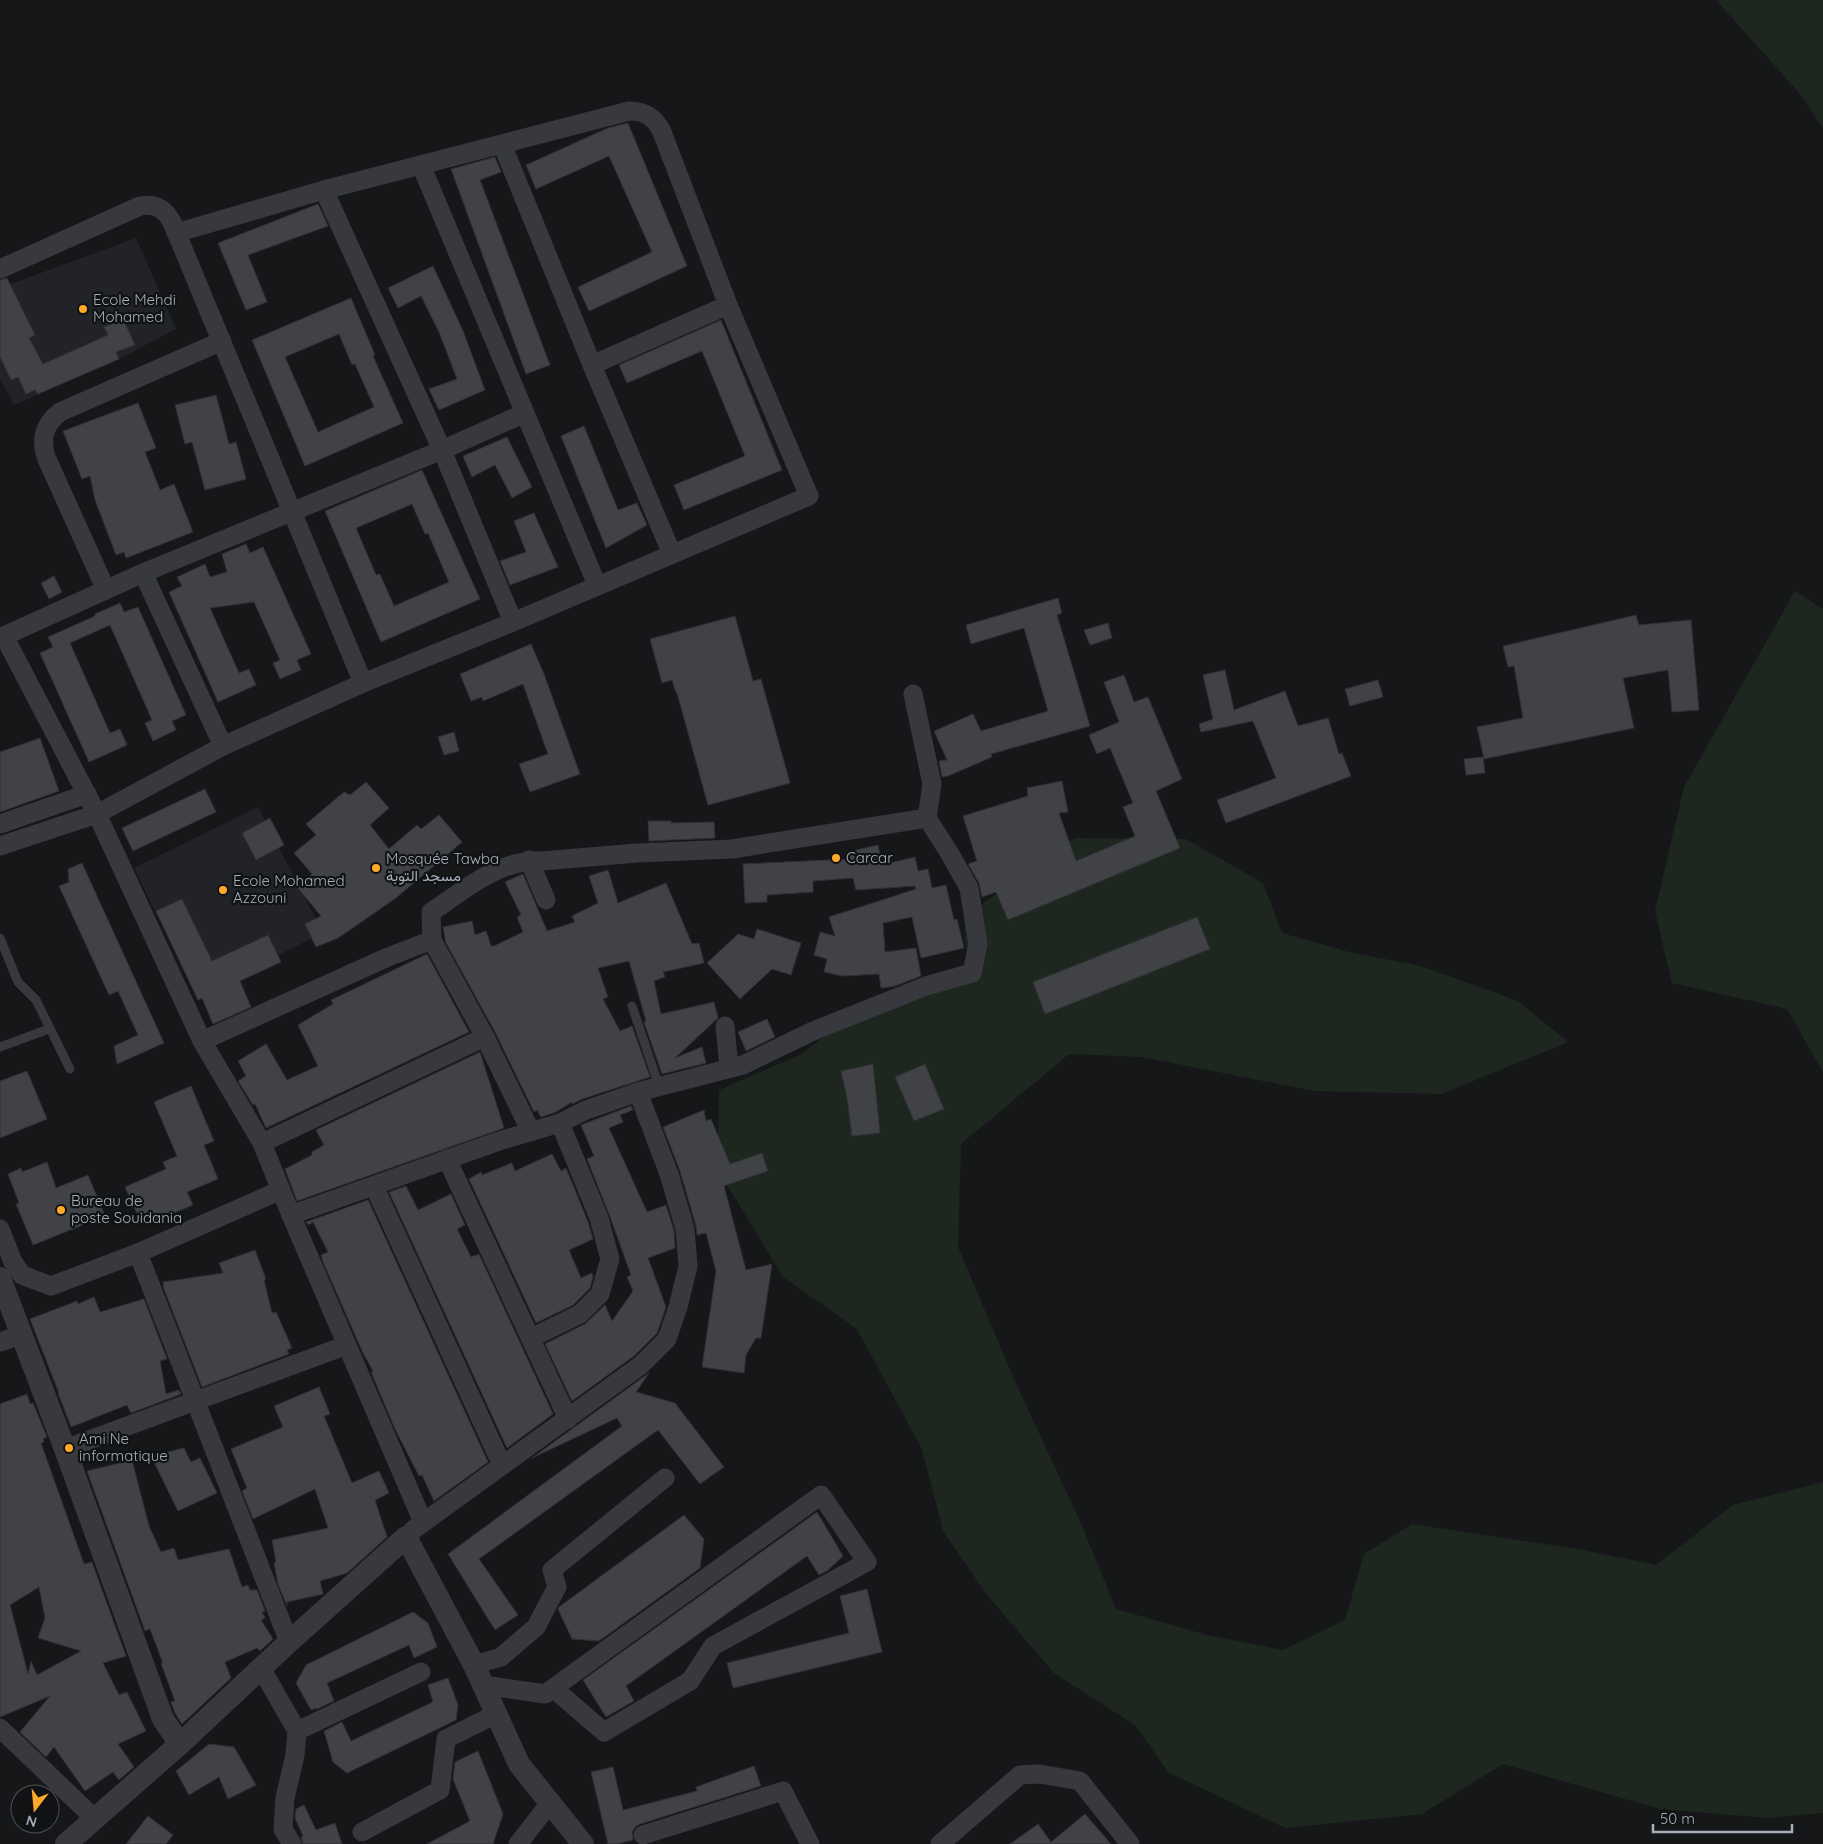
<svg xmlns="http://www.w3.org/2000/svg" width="1823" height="1844" font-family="Quicksand,Vazirmatn,sans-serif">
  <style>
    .built { fill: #222326 }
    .green { fill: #1e271f }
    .building { fill: #404246; stroke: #303135; fill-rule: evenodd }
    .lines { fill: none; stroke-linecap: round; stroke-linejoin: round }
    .service { stroke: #37393e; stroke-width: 9 }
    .minor { stroke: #37393e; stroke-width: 19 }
    .tertiary { stroke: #37393e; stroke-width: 22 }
    .poi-dot { fill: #ffa928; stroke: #111214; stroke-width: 2 }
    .labels { text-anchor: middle; stroke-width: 4.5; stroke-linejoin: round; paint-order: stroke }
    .poi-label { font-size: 15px; fill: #a7aeba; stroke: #111214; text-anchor: start }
  </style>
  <rect width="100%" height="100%" fill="#161719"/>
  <g class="built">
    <polygon points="136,238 176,329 119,359 14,405 0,379 0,288"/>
    <polygon points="258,807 323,933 278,955 281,962 198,1000 134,868"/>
  </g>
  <g class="green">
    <polygon points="1716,0 1823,0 1823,128 1800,94"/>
    <polygon points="1795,591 1823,609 1823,1072 1787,1009 1672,983 1655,911 1684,787"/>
    <polygon points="1075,838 1186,839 1263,883 1282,933 1349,952 1421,966 1518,1001 1568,1042 1442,1094 1314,1091 1142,1057 1069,1054 961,1144 958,1247 1018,1388 1080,1521 1116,1609 1207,1635 1283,1650 1345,1620 1364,1554 1412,1524 1578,1549 1656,1565 1733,1505 1823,1482 1823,1813 1768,1818 1660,1809 1503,1764 1422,1814 1285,1828 1168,1772 1136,1726 1054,1673 987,1595 943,1531 922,1449 857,1329 783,1277 718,1170 719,1090 802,1054 852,1013 968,980 964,917"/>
  </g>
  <g class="building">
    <polygon points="628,123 687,266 589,311 578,287 652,252 609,156 536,189 526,165 608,128"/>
    <polygon points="495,157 501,172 480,180 550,365 526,374 451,169"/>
    <polygon points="318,204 328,226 248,255 267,302 246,310 218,243"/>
    <polygon points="433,266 463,331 485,390 439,410 429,389 457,379 439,332 421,296 398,308 388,288"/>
    <polygon points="7,278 35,335 29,338 43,364 108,335 104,327 123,319 135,345 116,352 119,359 38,394 35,390 26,394 18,377 11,380 0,357 0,280"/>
    <path d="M351 298 375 355 373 356 403 423 305 466 252 340ZM339 334 352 365 355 364 374 407 318 432 285 357Z"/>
    <polygon points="721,320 782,470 684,510 674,485 745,456 702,351 627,383 619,365"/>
    <polygon points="216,395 229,444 236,442 246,479 205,490 192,442 185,444 175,405"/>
    <polygon points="138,403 156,448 145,452 160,490 174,484 193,532 126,558 124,552 116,555 95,500 90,476 82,479 63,431"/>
    <polygon points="584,426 618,510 637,503 647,525 606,548 561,436"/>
    <polygon points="507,437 532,487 512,498 495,465 472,477 463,456"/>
    <path d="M422 470 480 599 381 642 325 511ZM412 504 425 534 428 533 449 582 394 606 380 574 376 575 356 528Z"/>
    <polygon points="534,513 558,567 510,585 500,561 526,552 514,521"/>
    <polygon points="246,544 250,553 263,547 311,654 297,660 301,670 280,679 273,663 280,660 254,602 210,608 239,673 249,669 256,685 218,702 169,592 182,586 177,577 205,564 210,577 227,572 222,554"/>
    <polygon points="54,576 62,592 49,599 41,583"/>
    <polygon points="1058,598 1062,613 1057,615 1090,726 991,754 992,757 948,776 942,777 939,761 947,760 934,731 973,714 981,731 1048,711 1024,628 971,644 966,625"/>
    <polygon points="120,603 124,612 138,607 186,715 172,721 176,730 153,741 145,723 152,720 110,625 70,643 110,733 120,729 127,745 89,762 40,653 53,647 48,637 95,616 95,614"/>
    <polygon points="1636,615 1639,625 1691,620 1699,710 1672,712 1668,670 1623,678 1634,728 1484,759 1477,727 1523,718 1514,666 1508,667 1503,646"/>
    <polygon points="735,616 753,681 761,679 790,783 708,805 677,693 676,693 672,680 662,683 650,639"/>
    <polygon points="1108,623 1112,638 1090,645 1084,630"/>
    <polygon points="531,644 544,674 580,774 530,792 519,764 548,754 523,684 483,701 482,697 471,701 460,674"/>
    <polygon points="1225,670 1234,710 1285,691 1298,726 1328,718 1339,754 1342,753 1351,776 1226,823 1217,800 1276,778 1253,721 1201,732 1199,724 1213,719 1203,675"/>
    <polygon points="1124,675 1134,702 1148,697 1182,779 1156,791 1180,848 1008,920 996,892 982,897 979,883 968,864 977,861 963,816 1028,796 1027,788 1062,781 1068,812 1059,813 1076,861 1135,836 1123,807 1133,803 1110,748 1097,754 1089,735 1119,722 1104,682"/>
    <polygon points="1378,680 1383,697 1350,706 1345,689"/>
    <polygon points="454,732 459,751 444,755 438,737"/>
    <polygon points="40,738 59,791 0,812 0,752"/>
    <polygon points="1483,757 1485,773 1466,775 1464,759"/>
    <polygon points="366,782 389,808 370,825 389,849 417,825 421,829 439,815 462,842 396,898 338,938 316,947 305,924 321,916 297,887 312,874 294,853 316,835 306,824 344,792 350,795"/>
    <polygon points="205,789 216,812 133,851 122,828"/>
    <polygon points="270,818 284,845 256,860 242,833"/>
    <polygon points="648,821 671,821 671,823 714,822 715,838 649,841"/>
    <polygon points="878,845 882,865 915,857 918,871 928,869 932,888 946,885 954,920 957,919 964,948 921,958 912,917 883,923 885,952 916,948 921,976 895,986 881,988 879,974 842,976 824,972 827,959 814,955 820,932 835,936 829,917 916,889 915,886 856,890 853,878 813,881 813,892 767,895 767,902 745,903 743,864 849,859 848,852"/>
    <polygon points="82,863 164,1043 117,1064 114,1046 138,1035 118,991 109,995 59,886 69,882 68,869"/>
    <polygon points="608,870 618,903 666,883 692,944 699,943 704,963 663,972 665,977 654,981 661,1014 714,1002 718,1018 675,1058 702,1047 706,1063 662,1074 644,1022 646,1021 629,961 598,968 608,997 603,999 620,1031 632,1026 650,1077 582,1099 572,1104 572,1102 556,1112 541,1117 537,1110 534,1112 495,1032 446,943 443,927 472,921 475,935 486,931 491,946 494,946 523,932 517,917 521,915 505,882 523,874 547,931 575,922 572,916 598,903 589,876"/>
    <polygon points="182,899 212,961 268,935 281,962 240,981 251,1007 213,1024 202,998 198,1000 156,911"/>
    <polygon points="1197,917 1210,949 1045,1014 1033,982"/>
    <polygon points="757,929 801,943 791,975 772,969 740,999 707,963 738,934 754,939"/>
    <polygon points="427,954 469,1032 266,1128 255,1104 253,1105 238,1081 246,1076 238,1061 266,1044 287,1080 318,1066 298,1025 333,1004 331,1000"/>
    <polygon points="767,1019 775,1037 746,1051 738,1032"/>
    <polygon points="480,1052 504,1128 297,1201 285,1169 312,1155 312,1152 324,1145 316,1130"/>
    <polygon points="873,1064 880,1133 852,1136 847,1098 841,1071"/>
    <polygon points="925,1064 944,1109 914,1121 895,1077"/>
    <polygon points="27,1071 47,1119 0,1138 0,1081"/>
    <polygon points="191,1086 214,1141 204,1145 218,1179 187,1192 193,1205 152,1222 148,1212 138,1216 125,1187 166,1169 163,1162 177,1156 154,1102"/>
    <polygon points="631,1106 633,1110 620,1115 623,1122 609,1128 647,1212 666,1205 674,1231 675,1248 648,1258 666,1307 657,1333 634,1356 572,1401 545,1344 585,1324 605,1305 612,1321 633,1291 627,1277 631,1275 609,1214 587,1159 594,1156 581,1125"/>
    <polygon points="704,1110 706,1121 711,1119 730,1164 762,1153 768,1171 724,1186 746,1270 772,1264 761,1338 756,1338 746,1355 744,1373 702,1367 716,1271 706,1233 697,1235 696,1226 680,1171 663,1127"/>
    <polygon points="552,1154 561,1171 566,1168 588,1222 593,1239 569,1250 581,1278 592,1273 593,1277 590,1288 573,1305 536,1323 469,1179 481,1172 482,1175 512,1163 515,1171"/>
    <polygon points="47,1162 56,1188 88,1175 105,1216 33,1245 16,1204 19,1203 8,1174 21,1168 22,1172"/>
    <polygon points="406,1186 418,1210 451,1194 465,1225 457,1229 471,1257 479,1254 553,1414 507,1448 389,1192"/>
    <polygon points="368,1200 488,1462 434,1501 422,1475 419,1476 395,1429 371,1372 373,1371 363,1353 323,1262 321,1255 328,1252 313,1222 308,1225 306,1222"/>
    <polygon points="255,1250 266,1279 264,1280 272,1313 276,1312 292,1348 287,1350 289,1354 202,1387 164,1289 163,1282 223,1273 219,1263"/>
    <polygon points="94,1297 100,1312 144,1299 167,1359 160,1361 166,1394 179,1390 181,1394 131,1413 127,1405 71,1427 58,1393 59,1393 30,1319 77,1301 78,1304"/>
    <polygon points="649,1373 636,1392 675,1403 724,1467 700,1484 658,1430 479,1559 518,1615 495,1630 448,1554 622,1426 617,1418 532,1458"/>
    <polygon points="319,1387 330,1414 324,1416 352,1483 379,1471 389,1493 375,1500 387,1537 347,1573 320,1581 323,1594 287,1602 287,1606 278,1584 274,1563 276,1562 272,1540 328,1528 315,1489 253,1519 242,1491 247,1488 231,1449 283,1427 274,1406"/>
    <path d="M27 1394 30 1404 33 1403 47 1437 43 1439 44 1442 41 1443 84 1564 92 1562 126 1656 103 1663 119 1695 127 1692 146 1731 118 1744 134 1767 119 1780 113 1772 85 1791 54 1747 46 1757 20 1732 50 1696 0 1717V1404ZM39 1587 45 1618 38 1638 81 1651 37 1675 31 1661 28 1674 10 1605Z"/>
    <polygon points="184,1448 191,1462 200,1458 217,1493 178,1511 151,1456"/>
    <polygon points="132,1460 149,1526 161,1552 174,1548 178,1560 229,1549 242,1587 248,1585 250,1590 257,1590 265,1611 262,1612 265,1618 261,1620 273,1639 260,1651 257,1648 225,1662 231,1678 182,1724 175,1713 171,1702 175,1701 161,1663 163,1663 150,1629 145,1631 87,1471"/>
    <polygon points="817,1512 843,1556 827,1571 819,1575 807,1556 626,1686 634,1701 606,1717 583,1680"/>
    <polygon points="684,1515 704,1539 700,1568 599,1641 572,1639 558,1609 559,1607"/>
    <polygon points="867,1589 882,1652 733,1688 727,1663 849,1633 840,1596"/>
    <polygon points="413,1612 428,1623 437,1647 414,1658 409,1645 327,1683 334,1701 317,1709 317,1708 311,1710 296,1683 306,1665"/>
    <polygon points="448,1678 458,1705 456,1720 347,1773 333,1762 324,1731 342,1722 351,1741 433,1702 428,1685"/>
    <polygon points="209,1744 234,1747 256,1785 228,1799 219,1777 189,1795 176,1771"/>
    <polygon points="478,1751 503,1814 493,1844 427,1844 470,1821 453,1779 455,1762"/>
    <polygon points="754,1766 761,1786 640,1824 635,1827 632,1832 633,1840 617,1844 608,1844 591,1772 613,1767 623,1810 697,1791 696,1787"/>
    <polygon points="304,1805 316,1830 335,1823 342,1844 303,1844 301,1837 303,1836 295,1818 296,1809"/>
    <polygon points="1085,1814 1111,1844 1010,1844 1038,1824 1051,1842"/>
    <polygon points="148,1816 173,1835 166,1844 126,1844"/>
  </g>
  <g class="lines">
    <g class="service">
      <polyline points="0,938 18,982 36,1000 70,1069"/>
      <polyline points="632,1006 659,1086"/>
      <polyline points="0,1047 49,1029"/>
    </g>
    <g class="minor">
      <polyline points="502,144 592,365 672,554"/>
      <polyline points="421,165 597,585"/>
      <polyline points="324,190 442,450 513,622"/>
      <path d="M0 269 140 206C155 203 165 209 172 222 237 376 299 530 363 683"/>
      <polyline points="592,365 728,305"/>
      <polyline points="143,573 223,746"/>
      <path d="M106 590 46 457C40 438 45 424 60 412L222 341"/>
      <polyline points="913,694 932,784 927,818"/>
      <polyline points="0,824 87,794"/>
      <path d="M0 846 97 814 223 746 363 683 513 622 809 496 728 305 662 132C655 117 645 111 629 111L324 190 176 233"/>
      <polyline points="529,860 546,900"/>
      <polyline points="432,940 485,1037 531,1132"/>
      <polyline points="725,1026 729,1068"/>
      <path d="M202 1041 388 957 432 940 431 912C465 890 499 859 541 861L637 853 732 849 927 818 950 854 969 888 978 944 972 973 926 986 813 1031 743 1065 638 1092 586 1110 560 1123 499 1141 291 1215"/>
      <polyline points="262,1143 485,1037"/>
      <polyline points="447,1159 568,1419"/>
      <polyline points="374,1186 502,1465"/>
      <polyline points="0,1229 13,1262 22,1275 51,1286 138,1253 281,1190"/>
      <polyline points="138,1253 289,1642"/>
      <polyline points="531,1338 580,1314 600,1294 610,1259 599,1218 560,1123"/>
      <polyline points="0,1342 22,1334"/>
      <polyline points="65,1449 347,1345"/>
      <polyline points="423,1522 291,1215 262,1143 202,1041 97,814 4,636 143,573 442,450 525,413"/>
      <polyline points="413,1530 641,1365 667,1339 678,1307 688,1266 685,1229 669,1174 638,1092"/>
      <polyline points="474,1665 501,1657 536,1627 557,1587 552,1570 665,1478"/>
      <polyline points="261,1668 297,1731 421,1672"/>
      <polyline points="483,1685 545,1694 821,1495 867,1562 713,1646 690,1681 604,1732 553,1688"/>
      <polyline points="0,1728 94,1818"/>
      <polyline points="362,1832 440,1790 446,1739 496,1714"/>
      <polyline points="643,1835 783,1791 810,1844"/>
      <polyline points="292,1844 283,1829 285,1798 295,1755 297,1731"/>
      <polyline points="518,1844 550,1803"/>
      <polyline points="940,1844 1020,1775 1040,1774 1080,1781 1130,1844"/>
    </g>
    <g class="tertiary">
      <polyline points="0,1278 65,1449 163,1719 180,1744 66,1844"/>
      <polyline points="180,1744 289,1642 406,1537 474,1665 519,1764 583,1844"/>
    </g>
  </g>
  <g class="poi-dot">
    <circle cx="83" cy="309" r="5"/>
    <circle cx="836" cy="858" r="5"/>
    <circle cx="376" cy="868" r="5"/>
    <circle cx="223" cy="890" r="5"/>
    <circle cx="61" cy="1210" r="5"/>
    <circle cx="69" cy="1448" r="5"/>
  </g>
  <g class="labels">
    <g class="poi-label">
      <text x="93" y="305">Ecole Mehdi<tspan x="93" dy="17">Mohamed</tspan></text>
      <text x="846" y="863">Carcar</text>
      <text x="386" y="864">Mosquée Tawba<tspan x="386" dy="17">مسجد التوبة</tspan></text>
      <text x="233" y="886">Ecole Mohamed<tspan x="233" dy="17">Azzouni</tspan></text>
      <text x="71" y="1206">Bureau de<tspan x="71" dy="17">poste Souidania</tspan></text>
      <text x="79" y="1444">Ami Ne<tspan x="79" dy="17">informatique</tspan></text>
    </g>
  </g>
  <g transform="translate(35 1809) rotate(196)"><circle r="24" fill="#111214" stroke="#4d5056"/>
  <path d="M0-4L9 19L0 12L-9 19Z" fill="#ffa928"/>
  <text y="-8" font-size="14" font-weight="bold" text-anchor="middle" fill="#a7aeba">N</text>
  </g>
  <path d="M1653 1824v8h139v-8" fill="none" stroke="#a7aeba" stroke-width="2.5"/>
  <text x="1660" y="1824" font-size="15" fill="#a7aeba" stroke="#111214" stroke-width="4" paint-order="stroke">50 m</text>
</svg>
